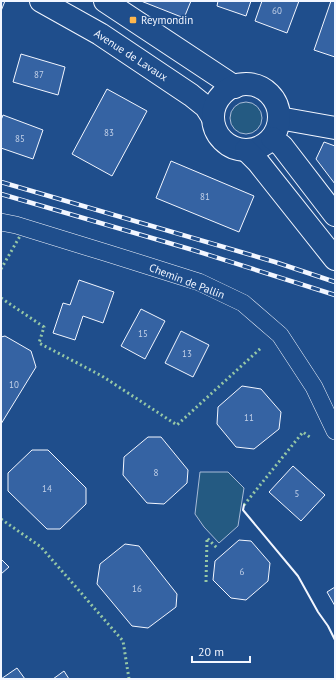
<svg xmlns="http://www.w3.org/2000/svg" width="336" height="680" font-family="'PT Sans',sans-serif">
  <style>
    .green { fill: #245a82; stroke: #a8bbd7 }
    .building { fill: #3563a3; stroke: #f2f6ff }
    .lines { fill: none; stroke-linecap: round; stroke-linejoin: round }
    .street-casing { stroke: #f2f6ff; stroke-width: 18 }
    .secondary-casing { stroke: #f2f6ff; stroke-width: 24 }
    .primary-casing { stroke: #f2f6ff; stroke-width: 24 }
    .street { stroke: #1f4e8c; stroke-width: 17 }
    .secondary { stroke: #1f4e8c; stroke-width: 22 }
    .primary { stroke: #1f4e8c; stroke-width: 22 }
    .rail-casing { stroke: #f2f6ff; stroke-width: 4.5 }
    .rail { stroke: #1f4e8c; stroke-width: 3; stroke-dasharray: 9; stroke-linecap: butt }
    .hedge { stroke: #97c8a6; stroke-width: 3; stroke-dasharray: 2 3; stroke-linecap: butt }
    .wall { stroke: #f2f6ff; stroke-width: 2 }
    .poi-dot { fill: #ffb74d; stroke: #1f4e8c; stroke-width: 1.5 }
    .labels { text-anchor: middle; stroke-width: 3; stroke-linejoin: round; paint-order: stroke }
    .number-label { font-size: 9px; fill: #c3d1e8 }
    .poi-label { font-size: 11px; fill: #f2f6ff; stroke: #1f4e8c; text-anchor: start }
    .street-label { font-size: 11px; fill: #f2f6ff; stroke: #1f4e8c }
  </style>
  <rect width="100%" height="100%" fill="#1f4e8c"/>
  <g class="green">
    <circle cx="246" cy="118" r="16"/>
    <polygon points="200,472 228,472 244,488 238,526 219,543 204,527 195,514"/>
  </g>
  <g class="building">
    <polygon points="1,1 5,1 1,11"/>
    <polygon points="141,1 191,1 184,18"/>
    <polygon points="218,1 251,1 246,16 217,6"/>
    <polygon points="262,1 299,1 287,33 255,21"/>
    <polygon points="331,1 335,1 335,57 314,50"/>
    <polygon points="21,54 65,67 58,95 13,82"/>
    <polygon points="107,89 147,111 112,176 72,154"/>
    <polygon points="3,115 43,130 33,159 1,148 1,120"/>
    <polygon points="324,142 335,146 335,184 316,159"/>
    <polygon points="171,161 254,196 239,232 156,198"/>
    <polygon points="79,280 114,292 103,323 83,316 75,340 53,333 63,303 70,305"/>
    <polygon points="141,309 165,321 145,359 121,346"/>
    <polygon points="181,331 209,345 193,377 165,363"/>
    <polygon points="5,336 31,351 36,367 1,424 1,337"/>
    <polygon points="242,386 261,389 281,412 279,429 254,449 236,447 217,424 218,407"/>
    <polygon points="148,437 161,437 188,470 187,483 164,504 147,503 123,475 124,457"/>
    <polygon points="32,450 48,450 86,488 86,504 60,529 47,529 8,491 8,473"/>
    <polygon points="293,466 325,495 301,521 269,492"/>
    <polygon points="239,540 251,541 270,563 268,581 246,600 231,598 213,580 215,561"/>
    <polygon points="125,544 139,546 177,594 176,607 148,628 132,626 97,584 100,564"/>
    <polygon points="1,559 9,567 1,574"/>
    <polygon points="335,587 335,606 327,592"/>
    <polygon points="17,668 25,679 1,679"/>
    <polygon points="64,671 69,679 53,679"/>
  </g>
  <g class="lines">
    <defs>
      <polyline id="street" points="1,222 16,225 107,253 199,282 243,303 280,335 314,387 335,431"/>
      <polyline id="secondary" points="279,118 335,128"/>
      <g id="primary">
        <polyline points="41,1 100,34 191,95 206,107 213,118"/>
        <polyline points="105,1 235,87"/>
        <circle cx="246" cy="117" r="33"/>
        <polyline points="272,138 282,146 335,215"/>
        <polyline points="246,150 258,162 335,259"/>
      </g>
    </defs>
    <use href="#street" class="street-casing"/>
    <use href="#secondary" class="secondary-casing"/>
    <use href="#primary" class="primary-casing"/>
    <use href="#street" class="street"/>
    <use href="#secondary" class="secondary"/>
    <use href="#primary" class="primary"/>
    <defs>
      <g id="rail">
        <polyline points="1,182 275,262 335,282"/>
        <polyline points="1,194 193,250 335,295"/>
      </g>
    </defs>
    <use href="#rail" class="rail-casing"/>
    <use href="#rail" class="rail"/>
    <g class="hedge">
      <polyline points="1,269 20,236"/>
      <polyline points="1,298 44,327 39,343 102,376 177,425 261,348"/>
      <polyline points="244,505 303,432 311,438"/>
      <polyline points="1,519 41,547 123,641 129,679"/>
      <polyline points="206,582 207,538 217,548"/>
    </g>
    <polyline class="wall" points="244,505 243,510 298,576 318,612 328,626 335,640"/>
  </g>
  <rect class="poi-dot" x="129" y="16" width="8" height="8" rx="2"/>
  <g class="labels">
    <g class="number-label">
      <text x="277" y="14">60</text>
      <text x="39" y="78">87</text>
      <text x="109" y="136">83</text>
      <text x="20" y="142">85</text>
      <text x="205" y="200">81</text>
      <text x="143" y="337">15</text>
      <text x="187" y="357">13</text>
      <text x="14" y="388">10</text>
      <text x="249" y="421">11</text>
      <text x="156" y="476">8</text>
      <text x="47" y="492">14</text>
      <text x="297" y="497">5</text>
      <text x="242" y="575">6</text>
      <text x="137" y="592">16</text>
    </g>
    <g class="poi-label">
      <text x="141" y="24">Reymondin</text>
    </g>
    <g class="street-label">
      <text transform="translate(131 55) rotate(33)" y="4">Avenue de Lavaux</text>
      <text transform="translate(187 281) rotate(21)" y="4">Chemin de Pallin</text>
    </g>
  </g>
  <rect width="336" height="680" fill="none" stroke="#f2f6ff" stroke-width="4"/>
  <path d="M192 656v6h58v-6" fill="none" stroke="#f2f6ff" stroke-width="2"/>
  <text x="198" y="656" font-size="12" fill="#f2f6ff" stroke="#1f4e8c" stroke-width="3" paint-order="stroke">20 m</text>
</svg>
